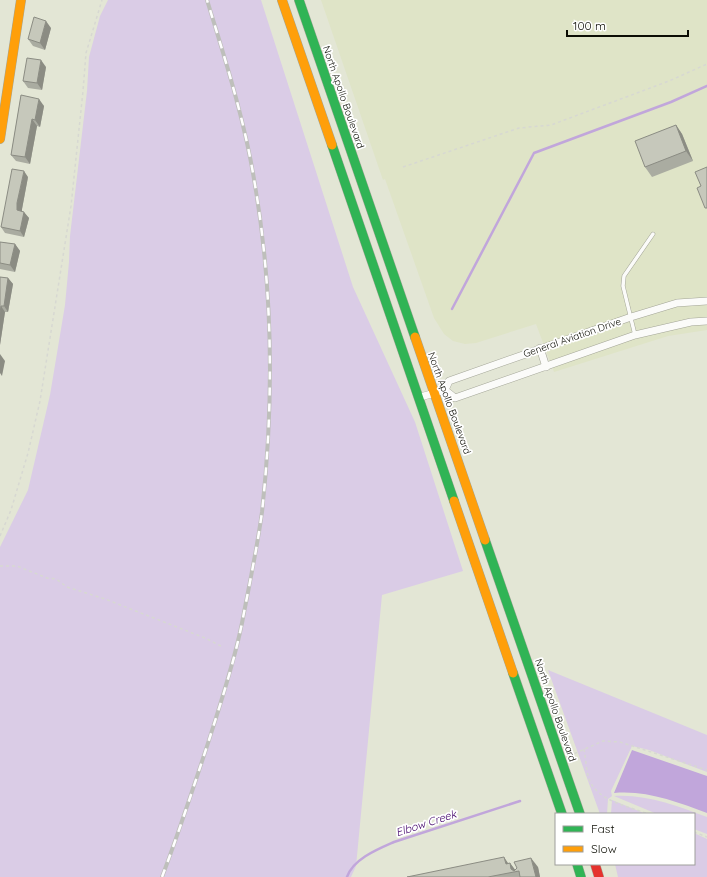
<svg xmlns="http://www.w3.org/2000/svg" width="707" height="877" font-family="Quicksand,sans-serif">
  <style>
    .built { fill: #dfe4c7 }
    .green { fill: #dacce6 }
    .water { fill: #c1a6db }
    .lines { fill: none; stroke-linecap: round; stroke-linejoin: round }
    .stream { stroke: #c1a6db; stroke-width: 2.5 }
    .lane-casing { stroke: #a3a597; stroke-width: 4.5 }
    .street-casing { stroke: #a3a597; stroke-width: 8 }
    .fast-casing { stroke: #a3a597; stroke-width: 10 }
    .slow-casing { stroke: #a3a597; stroke-width: 10 }
    .jam-casing { stroke: #a3a597; stroke-width: 10 }
    .path { stroke: #d7d8d2; stroke-width: 1.5; stroke-dasharray: 3 3; stroke-linecap: butt }
    .lane { stroke: #fbfbf9; stroke-width: 3.5 }
    .street { stroke: #fbfbf9; stroke-width: 7 }
    .fast { stroke: #30b455; stroke-width: 9 }
    .slow { stroke: #ff9f0a; stroke-width: 9 }
    .jam { stroke: #e5322d; stroke-width: 9 }
    .rail-casing { stroke: #bebfbb; stroke-width: 4 }
    .rail { stroke: #fff; stroke-width: 2.5; stroke-dasharray: 8; stroke-linecap: butt }
    .wall { fill: #aaaca1 }
    .shaded-wall { fill: #8b8c83 }
    .building { fill: #c6c8bb; stroke: #8b8c83 }
    .labels { text-anchor: middle; stroke-width: 3.5; stroke-linejoin: round; paint-order: stroke }
    .street-label { font-size: 10px; fill: #0c0d04; stroke: #fff }
    .water-label { font-size: 11px; font-style: italic; fill: #400069; stroke: #fff }
  </style>
  <rect width="100%" height="100%" fill="#e3e6d5"/>
  <polygon class="built" points="321,0 707,0 707,330 668,336 554,372 536,324 476,343 465,344 453,341 444,334 434,318 385,179 383,180"/>
  <g class="green">
    <polygon points="108,0 261,0 353,287 415,422 463,571 382,595 356,866 351,877 0,877 0,547 28,490 50,395 65,305 69,262 70,236 87,91 89,57 100,16"/>
    <polygon points="548,670 707,735 707,772 649,750 632,746 611,791 612,796 608,799 607,814 600,814"/>
    <path d="M614 796C647 794 677 806 707 817V834L694 829V814H657Z"/>
    <polygon points="612,800 646,814 611,814"/>
    <polygon points="694,833 707,839 707,877 618,877 615,864 694,864"/>
  </g>
  <path class="water" d="M632 750 707 776V813C677 802 647 790 614 793Z"/>
  <g class="lines">
    <g class="stream">
      <polyline points="452,309 534,153 671,102 707,86"/>
      <path d="M347 877C353 859 378 849 394 842L520 801"/>
    </g>
    <defs>
      <polyline id="lane" points="635,335 623,286 624,276 653,234"/>
      <g id="street">
        <polyline points="540,348 546,367"/>
        <polyline points="445,390 449,381 631,317 677,303 707,301"/>
        <polyline points="445,390 455,398 635,335 691,322 707,321"/>
        <polyline points="420,397 439,392"/>
      </g>
      <g id="fast">
        <polyline points="299,0 415,337"/>
        <polyline points="332,145 454,501"/>
        <polyline points="485,540 580,814"/>
        <polyline points="513,673 562,814"/>
        <polyline points="577,864 581,877"/>
      </g>
      <g id="slow">
        <polyline points="282,0 332,145"/>
        <polyline points="0,139 21,0"/>
        <polyline points="415,337 485,540"/>
        <polyline points="454,501 513,673"/>
      </g>
      <polyline id="jam" points="595,864 599,877"/>
    </defs>
    <use href="#lane" class="lane-casing"/>
    <use href="#street" class="street-casing"/>
    <use href="#fast" class="fast-casing"/>
    <use href="#slow" class="slow-casing"/>
    <use href="#jam" class="jam-casing"/>
    <g class="path">
      <polyline points="403,167 519,128 551,125 669,81 707,64"/>
      <polyline points="0,536 11,510 28,453 40,401 71,206 83,91 86,53 102,0"/>
      <polyline points="0,566 17,566 47,578 56,579 67,587 105,599 205,638 223,647"/>
      <path d="M584 749C586 759 586 770 589 779 597 801 628 806 648 814"/>
      <polyline points="569,756 603,741 620,742 707,770"/>
      <polyline points="694,832 707,837"/>
    </g>
    <use href="#lane" class="lane"/>
    <use href="#street" class="street"/>
    <use href="#fast" class="fast"/>
    <use href="#slow" class="slow"/>
    <use href="#jam" class="jam"/>
    <defs>
      <path id="rail" d="M162 877C179 832 194 786 209 740 221 702 234 663 242 623 249 586 257 549 262 512 274 402 273 288 254 179 244 118 225 59 207 0"/>
    </defs>
    <use href="#rail" class="rail-casing"/>
    <use href="#rail" class="rail"/>
  </g>
  <g class="wall">
    <polygon points="51,28 45,50 33,46 28,39"/>
    <polygon points="46,67 42,90 28,88 23,81"/>
    <polygon points="21,95 44,106 40,127 37,126 30,164 16,161 11,155"/>
    <polygon points="676,125 682,134 693,161 652,177 645,167"/>
    <polygon points="28,177 22,209 22,211 29,218 24,237 5,233 1,227"/>
    <polygon points="0,242 15,244 20,251 15,272 0,269"/>
    <polygon points="0,277 8,278 13,284 8,312 5,312 0,345"/>
    <polygon points="510,863 515,870 538,867 540,877 407,877"/>
  </g>
  <g class="shaded-wall">
    <polygon points="46,21 51,28 45,50 40,43"/>
    <polygon points="41,60 46,67 42,90 37,83"/>
    <polygon points="39,99 44,106 40,127 35,120"/>
    <polygon points="32,119 37,126 30,164 25,157"/>
    <polygon points="676,125 682,134 693,161 686,151"/>
    <polygon points="24,171 28,177 22,209 22,216 17,210 17,203"/>
    <polygon points="24,212 29,218 24,237 20,231"/>
    <polygon points="15,244 20,251 15,272 10,265"/>
    <polygon points="8,278 13,284 8,312 4,306"/>
    <polygon points="1,306 5,312 0,345 0,313"/>
    <polygon points="0,354 5,361 2,376 0,373"/>
    <polygon points="504,857 510,866 510,863 516,871 512,871 512,873 506,864"/>
    <polygon points="531,858 538,867 540,877 536,877"/>
  </g>
  <g class="building">
    <polygon points="34,17 46,21 40,43 28,39"/>
    <polygon points="27,58 41,60 37,83 23,81"/>
    <polygon points="21,95 39,99 35,120 32,119 25,157 11,155"/>
    <polygon points="676,125 686,151 645,167 635,141"/>
    <polygon points="707,167 707,208 705,208 697,188 701,186 695,172"/>
    <polygon points="12,169 24,171 17,203 17,210 24,212 20,231 1,227"/>
    <polygon points="0,242 15,244 10,265 0,263"/>
    <polygon points="0,277 8,278 4,306 1,306 0,313"/>
    <polygon points="504,857 506,864 510,863 511,869 514,871 517,868 514,862 531,858 536,877 520,877 519,871 488,877 407,877"/>
  </g>
  <g class="labels">
    <g class="street-label">
      <text transform="translate(344 97) rotate(71)" y="4">North Apollo Boulevard</text>
      <text transform="translate(572 337) rotate(-19)" y="4">General Aviation Drive</text>
      <text transform="translate(450 403) rotate(70)" y="4">North Apollo Boulevard</text>
      <text transform="translate(556 710) rotate(71)" y="4">North Apollo Boulevard</text>
    </g>
    <g class="water-label">
      <text transform="translate(426 823) rotate(-18)" y="4">Elbow Creek</text>
    </g>
  </g>
  <rect x="555" y="813" width="140" height="52" fill="#ffffff" stroke="#9e9e9b"/>
  <rect x="563" y="826" width="20" height="6" fill="#30b455" stroke="#9e9e9b"/>
  <text x="591" y="833" font-size="12" fill="#0c0d04">Fast</text>
  <rect x="563" y="846" width="20" height="6" fill="#ff9f0a" stroke="#9e9e9b"/>
  <text x="591" y="853" font-size="12" fill="#0c0d04">Slow</text>
  <path d="M567 30v6h121v-6" fill="none" stroke="#0c0d04" stroke-width="2"/>
  <text x="573" y="30" font-size="12" fill="#0c0d04" stroke="#ffffff" stroke-width="3" paint-order="stroke">100 m</text>
</svg>
